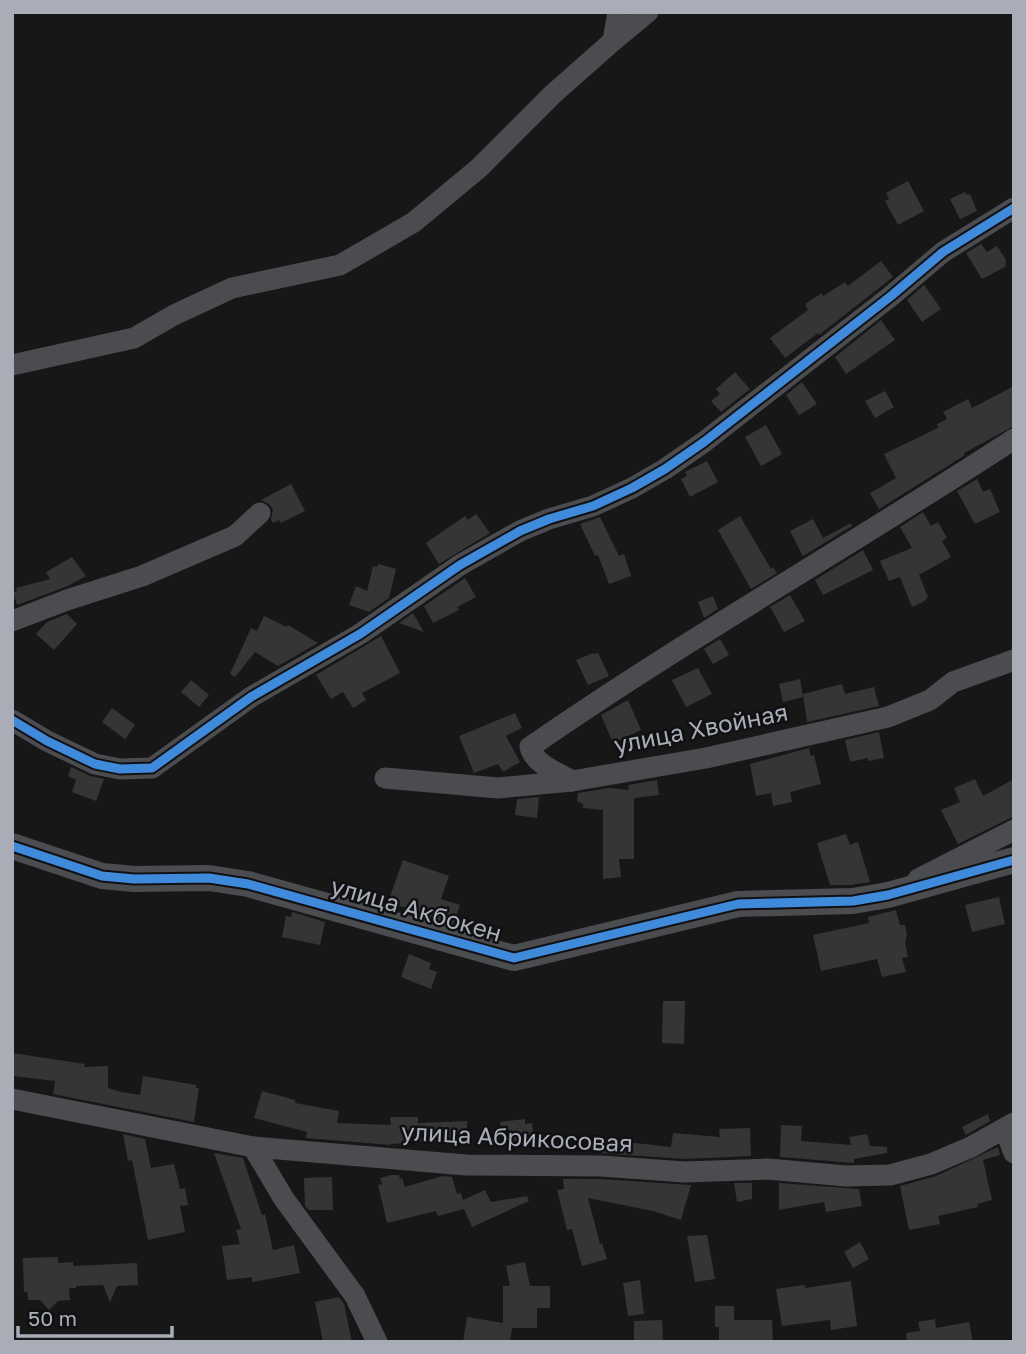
<svg xmlns="http://www.w3.org/2000/svg" width="1026" height="1354" font-family="'Golos Text',sans-serif">
  <style>
    .building { fill: #353536 }
    .lines { fill: none; stroke-linecap: round; stroke-linejoin: round }
    .minor { stroke: #4b4c50; stroke-width: 21 }
    .tertiary { stroke: #4b4c50; stroke-width: 26 }
    .cycleway-casing { stroke: #111113; stroke-width: 13 }
    .cycleway { stroke: #408adc; stroke-width: 9 }
    .labels { text-anchor: middle; stroke-width: 5; stroke-linejoin: round; paint-order: stroke }
    .street-label { font-size: 24px; fill: #a8adb8; stroke: #111113 }
  </style>
  <rect width="100%" height="100%" fill="#171717"/>
  <g class="building">
    <polygon points="908,181 924,211 898,225 885,201 889,199 886,193"/>
    <polygon points="965,192 967,195 970,194 977,211 960,219 950,199"/>
    <polygon points="981,244 987,252 997,246 1006,260 1005,267 982,279 966,253"/>
    <polygon points="881,261 893,277 819,335 818,333 785,358 770,338 808,310 805,304 822,293 823,296 845,282 848,286"/>
    <polygon points="924,285 941,309 922,322 907,300"/>
    <polygon points="881,320 895,340 846,374 835,357"/>
    <polygon points="735,372 750,389 721,412 711,401 720,394 716,389"/>
    <polygon points="802,382 817,404 799,415 786,395"/>
    <polygon points="1014,386 1014,426 964,453 965,455 879,509 870,493 896,478 884,454 938,428 937,424 947,419 943,412 968,399 972,408"/>
    <polygon points="885,391 894,407 875,418 865,401"/>
    <polygon points="766,425 782,454 761,466 745,437"/>
    <polygon points="707,461 718,482 690,497 681,479 687,476 685,472"/>
    <polygon points="977,479 983,492 990,489 1000,512 975,524 957,491"/>
    <polygon points="291,484 305,511 281,523 279,520 273,523 271,519 273,509 269,504 261,500"/>
    <polygon points="923,512 931,526 938,522 947,538 942,541 951,557 919,575 928,597 923,602 912,607 900,577 889,581 880,561 912,548 900,527"/>
    <polygon points="476,514 490,533 439,564 426,543 465,516 468,520"/>
    <polygon points="740,516 771,569 773,567 777,573 751,589 718,530"/>
    <polygon points="600,517 619,556 624,554 631,576 609,584 598,555 595,556 580,524"/>
    <polygon points="813,519 823,538 851,523 852,526 803,556 790,531"/>
    <polygon points="863,550 873,570 823,595 815,580"/>
    <polygon points="72,557 86,576 68,586 17,605 13,592 17,591 16,588 50,579 46,572"/>
    <polygon points="378,564 396,569 389,598 369,612 349,605 356,586 367,591 373,566 377,567"/>
    <polygon points="465,578 476,597 457,607 459,610 433,623 424,606"/>
    <polygon points="790,595 805,621 784,632 770,607"/>
    <polygon points="713,596 718,609 704,618 698,602"/>
    <polygon points="413,613 424,632 399,623"/>
    <polygon points="67,614 77,624 54,650 36,634 47,622"/>
    <polygon points="264,616 287,627 288,625 318,643 278,666 255,652 235,677 230,674 251,628 257,631"/>
    <polygon points="381,636 400,673 362,693 366,700 353,708 343,692 331,699 316,675"/>
    <polygon points="720,639 729,655 713,664 704,649"/>
    <polygon points="593,653 594,654 598,653 609,676 588,685 576,660"/>
    <polygon points="698,668 712,694 686,707 672,680"/>
    <polygon points="800,679 803,697 783,702 779,684"/>
    <polygon points="191,680 209,695 199,707 181,692"/>
    <polygon points="842,684 845,694 874,687 879,706 807,722 803,694"/>
    <polygon points="628,700 641,730 613,743 601,715"/>
    <polygon points="112,708 135,725 125,739 102,722"/>
    <polygon points="515,713 522,728 506,736 520,762 503,772 498,764 474,773 459,736"/>
    <polygon points="879,732 884,758 868,761 868,758 850,762 845,740"/>
    <polygon points="809,748 811,756 814,755 821,784 790,792 792,802 773,806 771,793 756,796 750,764"/>
    <polygon points="71,767 90,776 104,779 96,801 72,792 76,780 68,776"/>
    <polygon points="975,779 983,796 1014,779 1014,816 958,844 941,810 960,802 954,788"/>
    <polygon points="657,780 659,795 634,798 634,859 619,859 621,877 603,879 603,810 583,808 583,804 577,801 578,793 609,788 629,790 628,785"/>
    <polygon points="539,797 537,818 515,815 517,799"/>
    <polygon points="846,834 850,845 858,842 870,882 851,885 830,885 817,843"/>
    <polygon points="403,860 449,876 441,899 460,905 453,925 420,916 421,913 388,902"/>
    <polygon points="999,897 1005,924 972,932 965,905"/>
    <polygon points="896,910 900,925 905,925 907,935 905,942 908,957 902,958 906,972 882,977 877,959 821,971 813,935 869,923 868,917"/>
    <polygon points="292,912 325,922 320,945 282,937 286,916 291,917"/>
    <polygon points="409,954 431,963 429,969 437,972 431,989 401,977"/>
    <polygon points="663,1001 685,1001 684,1044 662,1043"/>
    <polygon points="12,1053 85,1064 84,1067 108,1066 108,1088 121,1092 140,1095 143,1076 196,1085 196,1088 199,1088 194,1122 53,1094 55,1081 12,1076"/>
    <polygon points="262,1091 295,1100 295,1103 339,1111 337,1123 391,1125 390,1117 418,1117 418,1123 467,1121 467,1142 406,1141 406,1143 390,1144 391,1145 306,1138 307,1132 254,1118"/>
    <polygon points="988,1114 990,1121 966,1135 962,1127"/>
    <polygon points="525,1119 525,1124 532,1123 534,1140 503,1141 500,1122"/>
    <polygon points="781,1125 802,1126 801,1141 851,1145 849,1137 867,1134 870,1146 887,1147 887,1153 854,1159 854,1163 780,1157"/>
    <polygon points="750,1128 751,1156 685,1159 598,1153 599,1139 671,1147 673,1133 720,1137 719,1129"/>
    <polygon points="123,1134 145,1139 151,1168 174,1164 180,1189 185,1188 188,1205 180,1206 185,1232 148,1240 132,1160 128,1161"/>
    <polygon points="998,1147 1000,1155 983,1160 992,1200 977,1204 978,1207 938,1216 940,1224 909,1230 900,1186 936,1176"/>
    <polygon points="214,1153 243,1158 262,1215 265,1214 273,1250 294,1245 300,1273 252,1282 252,1277 227,1280 222,1246 240,1244 236,1230 241,1229"/>
    <polygon points="391,1175 399,1175 400,1179 402,1178 405,1187 442,1176 452,1177 457,1194 461,1193 463,1200 485,1190 491,1202 527,1196 529,1201 472,1227 464,1209 438,1216 436,1211 387,1223 378,1185 382,1184 380,1178"/>
    <polygon points="332,1177 333,1210 309,1210 305,1206 304,1178"/>
    <polygon points="563,1179 600,1179 691,1185 681,1220 653,1211 588,1198 600,1244 602,1243 607,1259 582,1266 572,1229 567,1230 557,1190 564,1189"/>
    <polygon points="734,1183 752,1183 752,1199 737,1202"/>
    <polygon points="779,1183 859,1189 862,1206 826,1212 824,1202 779,1210"/>
    <polygon points="707,1235 715,1279 695,1282 687,1236"/>
    <polygon points="860,1242 869,1259 853,1268 844,1252"/>
    <polygon points="58,1257 58,1263 73,1262 73,1266 137,1263 138,1285 117,1286 110,1302 103,1285 76,1286 76,1288 69,1288 70,1300 58,1301 49,1310 40,1300 28,1300 27,1292 24,1292 23,1258"/>
    <polygon points="525,1262 530,1286 550,1286 550,1308 537,1308 537,1328 512,1328 510,1342 463,1342 467,1317 503,1323 503,1286 510,1286 506,1266"/>
    <polygon points="640,1280 644,1314 628,1316 623,1283"/>
    <polygon points="851,1281 857,1326 831,1330 830,1320 782,1326 776,1289 805,1285 805,1288"/>
    <polygon points="339,1297 344,1304 352,1342 323,1342 315,1302"/>
    <polygon points="715,1306 734,1306 734,1320 772,1320 773,1342 719,1342 719,1327 715,1327"/>
    <polygon points="935,1319 936,1328 969,1322 973,1342 907,1342 906,1333 920,1331 918,1322"/>
    <polygon points="662,1320 663,1342 634,1342 634,1321"/>
  </g>
  <g class="lines">
    <g class="minor">
      <polyline points="613,41 648,12"/>
      <polyline points="12,365 134,338 174,315 232,288 340,265 414,222 479,168 553,94 613,41 618,12"/>
      <polyline points="12,621 67,600 142,576 235,536 260,513"/>
      <polyline points="12,720 47,741 95,764 120,769 152,768 251,697 360,634 460,565 520,531 549,519 593,506 632,488 665,469 704,442 891,296 943,252 1014,208"/>
      <polyline points="385,778 498,788 572,781 706,758 888,717 930,700 953,682 1014,660"/>
      <path d="M572 781C557 772 535 765 530 747 687 638 854 544 1014 439"/>
      <polyline points="918,879 1014,830"/>
      <polyline points="12,1099 253,1147 466,1165 601,1166 685,1172 768,1169 846,1176 890,1175 931,1164 971,1147 1014,1123"/>
      <polyline points="1005,1129 1014,1153"/>
      <polyline points="253,1147 284,1199 355,1296 377,1342"/>
    </g>
    <polyline class="tertiary" points="12,846 102,876 134,879 209,878 248,884 514,958 738,904 853,901 888,895 1014,860"/>
    <defs>
      <g id="cycleway">
        <polyline points="12,720 47,741 95,764 120,769 152,768 251,697 360,634 460,565 520,531 549,519 593,506 632,488 665,469 704,442 891,296 943,252 1014,208"/>
        <polyline points="12,846 102,876 134,879 209,878 248,884 514,958 738,904 853,901 888,895 1014,860"/>
      </g>
    </defs>
    <use href="#cycleway" class="cycleway-casing"/>
    <use href="#cycleway" class="cycleway"/>
  </g>
  <g class="labels">
    <g class="street-label">
      <text transform="translate(701 729) rotate(-11)" y="8">улица Хвойная</text>
      <text transform="translate(416 910) rotate(16)" y="8">улица Акбокен</text>
      <text transform="translate(517 1138) rotate(3)" y="8">улица Абрикосовая</text>
    </g>
  </g>
  <rect width="1026" height="1354" fill="none" stroke="#a8adb8" stroke-width="28"/>
  <path d="M18 1326v10h154v-10" fill="none" stroke="#a8adb8" stroke-width="3.5"/>
  <text x="28" y="1326" font-size="21" fill="#a8adb8" stroke="#111113" stroke-width="5" paint-order="stroke">50 m</text>
</svg>
